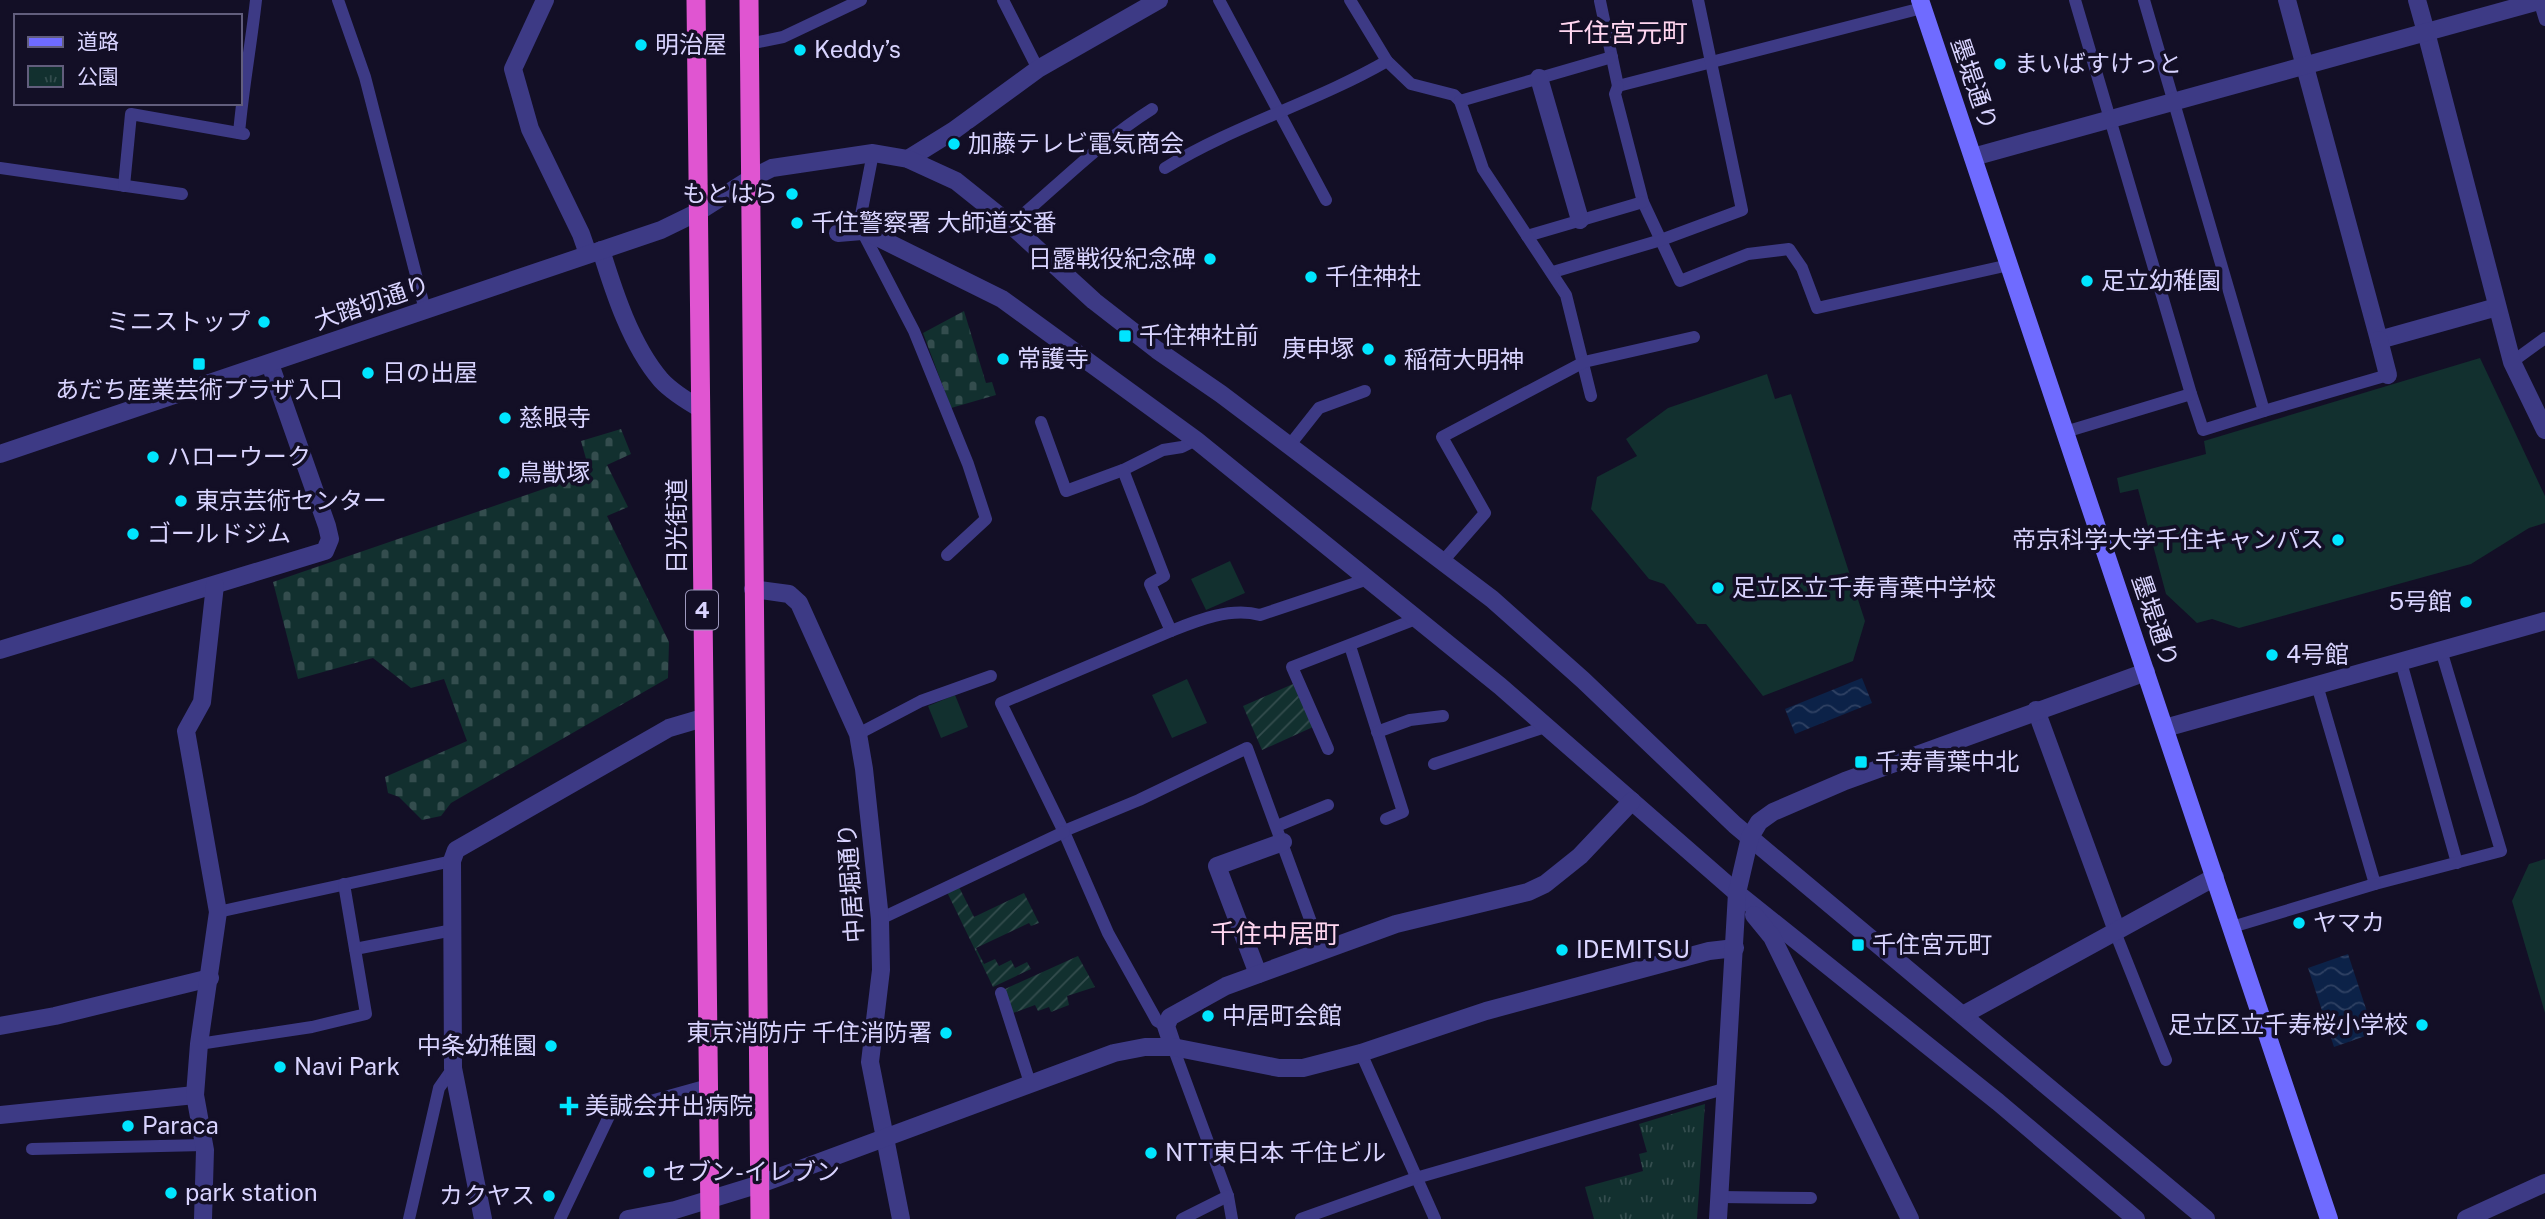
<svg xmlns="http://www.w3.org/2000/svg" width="2545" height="1219" font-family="'Public Sans','Noto Sans JP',sans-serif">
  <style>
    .grass { fill: #12302f }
    .cemetery { fill: url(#cemetery-stones) }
    .park { fill: url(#park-tufts) }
    .garden { fill: url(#garden-furrows) }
    .water { fill: url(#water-waves) }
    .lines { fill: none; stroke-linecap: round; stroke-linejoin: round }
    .service { stroke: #3d3a85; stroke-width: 12 }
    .minor { stroke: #3d3a85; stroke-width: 18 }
    .tertiary { stroke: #3d3a85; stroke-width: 18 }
    .secondary { stroke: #6f6bff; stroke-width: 18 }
    .trunk { stroke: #e055d1; stroke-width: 19 }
    .poi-dot { fill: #00e5ff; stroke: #130f26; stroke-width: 2.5 }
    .labels { text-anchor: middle; stroke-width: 7; stroke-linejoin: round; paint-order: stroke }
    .shield { fill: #130f26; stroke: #9e99be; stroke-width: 2 }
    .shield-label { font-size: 23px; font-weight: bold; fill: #d9d4ff }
    .poi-label { font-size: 24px; fill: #d9d4ff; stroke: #130f26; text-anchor: start }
    .street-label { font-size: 24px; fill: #d9d4ff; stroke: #130f26 }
    .neighbourhood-label { font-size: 26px; fill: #ffd6f0; stroke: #130f26 }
  </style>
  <defs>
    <pattern id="cemetery-stones" width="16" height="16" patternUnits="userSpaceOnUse" patternTransform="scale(1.75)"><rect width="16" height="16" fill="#12302f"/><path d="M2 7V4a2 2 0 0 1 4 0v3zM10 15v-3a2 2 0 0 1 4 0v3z" fill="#344d4e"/></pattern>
    <pattern id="park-tufts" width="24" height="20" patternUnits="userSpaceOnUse" patternTransform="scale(1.75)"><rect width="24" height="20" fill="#12302f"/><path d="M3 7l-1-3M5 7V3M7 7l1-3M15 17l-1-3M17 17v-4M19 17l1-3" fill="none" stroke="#344d4e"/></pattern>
    <pattern id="garden-furrows" width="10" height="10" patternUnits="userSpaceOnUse" patternTransform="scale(1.75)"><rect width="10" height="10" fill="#12302f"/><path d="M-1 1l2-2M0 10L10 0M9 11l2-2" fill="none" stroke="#344d4e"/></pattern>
    <pattern id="water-waves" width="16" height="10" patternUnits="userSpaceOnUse" patternTransform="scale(1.75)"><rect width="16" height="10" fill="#0c2248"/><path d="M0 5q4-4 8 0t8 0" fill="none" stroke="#2f4163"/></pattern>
  </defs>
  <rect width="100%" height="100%" fill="#130f26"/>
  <g class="grass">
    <polygon points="2480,358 2545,496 2545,523 2529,528 2471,564 2239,628 2212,619 2197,623 2166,594 2138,489 2120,493 2117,478 2206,454 2204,441"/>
    <polygon points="1767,374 1775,399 1791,394 1865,621 1853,661 1763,696 1706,624 1697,624 1664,584 1649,579 1591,509 1597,477 1637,456 1626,439 1668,408"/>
    <polygon points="1230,561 1245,593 1206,610 1191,579"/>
    <polygon points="1187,679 1207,723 1172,738 1152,695"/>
    <polygon points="955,695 968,727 941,738 928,706"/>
    <polygon points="2545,859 2545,1013 2512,901 2529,864"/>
  </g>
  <g class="cemetery">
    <polygon points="964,311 986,383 992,382 996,395 951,408 923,333"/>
    <polygon points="621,429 631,454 607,465 628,507 607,516 669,642 668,678 451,803 441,816 422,820 399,797 388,793 385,777 467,741 444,679 411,688 373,658 298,679 273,582 590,473 581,441"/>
  </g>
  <polygon class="park" points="1705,1104 1697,1219 1594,1219 1585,1187 1643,1171 1639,1154 1647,1152 1639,1124"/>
  <g class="garden">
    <polygon points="1293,684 1313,727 1262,750 1243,706"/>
    <polygon points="959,887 974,917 1024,893 1039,923 1031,926 1029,923 976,948 984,964 995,959 999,966 1011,960 1015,968 1027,962 1031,969 993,987 947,892"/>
    <polygon points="1078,956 1095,987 1067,996 1069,1005 1051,1012 1049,1007 1038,1011 1035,1005 1013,1013 1005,989"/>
  </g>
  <g class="water">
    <polygon points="1862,678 1872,703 1795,734 1785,709"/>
    <polygon points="2348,954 2374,1033 2334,1047 2308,968"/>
  </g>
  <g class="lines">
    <g class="service">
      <polyline points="338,0 365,77 425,310"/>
      <polyline points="1003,0 1038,69"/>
      <polyline points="1219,0 1326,200"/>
      <polyline points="2144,0 2264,411 2203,430 2191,394"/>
      <polyline points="2539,0 2545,20"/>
      <polyline points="1600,1 1618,86 1922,8"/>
      <polyline points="749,44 783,37 861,0"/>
      <polyline points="1387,61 1411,84 1454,95 1460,101"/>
      <polyline points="1618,86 1615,94 1643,202 1680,281 1748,254 1789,249 1802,268 1817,308 2009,265"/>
      <path d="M239 133C243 88 251 45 256 0"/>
      <polyline points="873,153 860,220 862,231 914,331 968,464 986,519 947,555"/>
      <polyline points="0,168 182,194"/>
      <path d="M1165 168C1235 125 1316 102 1387 61L1350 0"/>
      <polyline points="124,186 131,114 244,134"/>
      <path d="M1011 225C1057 186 1101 141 1152 109"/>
      <polyline points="1527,236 1643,202"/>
      <polyline points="1553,272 1661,240 1742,210 1698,0"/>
      <polyline points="2512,362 2545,338"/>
      <polyline points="1591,396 1566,295 1483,169 1460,101 1612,57"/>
      <polyline points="2264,411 2388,375"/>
      <polyline points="1041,422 1066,491 1123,470 1163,450 1182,447 1196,440"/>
      <polyline points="2065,432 2191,394 2075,0"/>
      <polyline points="1289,446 1319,408 1365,391"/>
      <polyline points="1123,470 1164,576 1150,584 1171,631 1001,703 1064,832 1108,933 1157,1021 1166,1026"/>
      <polyline points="1443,561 1485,513 1442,437 1584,362 1694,337"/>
      <path d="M1171 631C1198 620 1231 607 1260 615L1368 579"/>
      <polyline points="1350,646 1403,812 1386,819"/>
      <polyline points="2401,662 2457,863"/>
      <polyline points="2317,685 2375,884 2501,851 2441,650"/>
      <polyline points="1377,732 1410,720 1443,716"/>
      <polyline points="858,734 921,701 991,676"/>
      <polyline points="1328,749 1292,667 1416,619"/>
      <polyline points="1434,764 1545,727"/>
      <polyline points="1277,826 1328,805"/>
      <polyline points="1064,831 1139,800 1247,748 1322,952"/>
      <polyline points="218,912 452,861"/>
      <polyline points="880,919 1064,832"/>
      <polyline points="2232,927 2375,884"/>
      <polyline points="2115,932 2166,1060"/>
      <polyline points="355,949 453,930"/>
      <polyline points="1001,993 1031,1086"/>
      <polyline points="199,1044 312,1027 366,1014 344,884"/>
      <polyline points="1173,1047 1228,1196 1232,1219"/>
      <polyline points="1361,1053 1435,1219"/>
      <polyline points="32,1149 204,1145"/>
      <polyline points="1719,1197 1811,1198"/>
      <polyline points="409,1219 439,1088 453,1068"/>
      <polyline points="560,1219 611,1112 708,1085"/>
      <polyline points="1182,1219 1228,1196"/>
      <polyline points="1301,1219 1416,1178 1727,1088"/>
    </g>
    <g class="minor">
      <polyline points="545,0 513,69 530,129 581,234 588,254"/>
      <polyline points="2287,0 2379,340 2497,307"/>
      <polyline points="2417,0 2426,32"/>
      <polyline points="1539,78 1580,220"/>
      <polyline points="908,159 953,131 1038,69 1159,0"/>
      <polyline points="750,179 772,168 873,153 908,159 956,181 1011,225 1094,301 1157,350 1221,394 1492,599 1583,680 1735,825 2206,1219"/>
      <polyline points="838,233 862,231 875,236 1002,299 1196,440 1500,686 1737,893 1998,1102 2136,1219"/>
      <path d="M601 250C614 292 631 345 661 380 672 392 687 401 701 409"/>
      <polyline points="2379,340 2388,375"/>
      <polyline points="753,589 789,594 799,603 858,734 864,769 880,919 881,970 870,1062 901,1219"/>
      <polyline points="0,650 325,551 330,539 327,526 270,364"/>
      <polyline points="2036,710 2117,931"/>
      <polyline points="2165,728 2545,621"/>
      <polyline points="1754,915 1772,937 1910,1219"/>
      <polyline points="1258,974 1217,866 1283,842"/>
      <polyline points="1963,1015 2215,877"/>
      <polyline points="0,1026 55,1016 210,978"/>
      <polyline points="1173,1047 1166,1026 1170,1017 1226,986 1396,924 1528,892 1545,884 1580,856 1632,801"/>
      <polyline points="0,1115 195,1095"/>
      <polyline points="203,1219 205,1150 195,1095 199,1044 218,912 186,731 202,702 215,585"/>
      <polyline points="483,1219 453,1068 452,861 456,850 669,728 703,718"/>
      <polyline points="2466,1219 2545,1183"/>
    </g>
    <g class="tertiary">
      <polyline points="2426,32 2512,362 2545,430"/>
      <polyline points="1973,157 2543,0"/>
      <polyline points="0,454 661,230 698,212 750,179"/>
      <polyline points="628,1219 675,1210 760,1184 1114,1053 1145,1047 1173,1047 1279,1068 1303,1068 1361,1053 1486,1011 1709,951 1735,948"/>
      <polyline points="1718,1219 1737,893 1750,837 1759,822 1773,812 1845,781 2146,672"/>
    </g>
    <polyline class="secondary" points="1920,0 2329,1219"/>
    <g class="trunk">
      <polyline points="696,0 710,1219"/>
      <polyline points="749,0 760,1219"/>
    </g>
  </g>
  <g class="poi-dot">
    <circle cx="641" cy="45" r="7"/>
    <circle cx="800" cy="50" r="7"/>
    <circle cx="2000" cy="64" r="7"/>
    <circle cx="954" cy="144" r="7"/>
    <circle cx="792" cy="194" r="7"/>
    <circle cx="797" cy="223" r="7"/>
    <circle cx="1210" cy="259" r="7"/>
    <circle cx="1311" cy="277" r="7"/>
    <circle cx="2087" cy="281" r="7"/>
    <circle cx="264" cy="322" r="7"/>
    <rect x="1118" y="329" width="14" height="14" rx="3.5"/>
    <circle cx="1368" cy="349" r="7"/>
    <circle cx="1003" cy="359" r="7"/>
    <circle cx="1390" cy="360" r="7"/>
    <rect x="192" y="357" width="14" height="14" rx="3.5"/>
    <circle cx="368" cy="373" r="7"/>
    <circle cx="505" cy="418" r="7"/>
    <circle cx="153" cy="457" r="7"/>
    <circle cx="504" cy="473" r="7"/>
    <circle cx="181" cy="501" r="7"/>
    <circle cx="133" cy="534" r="7"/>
    <circle cx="2338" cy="540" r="7"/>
    <circle cx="1718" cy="588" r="7"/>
    <circle cx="2466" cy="602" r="7"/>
    <circle cx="2272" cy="655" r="7"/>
    <rect x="1854" y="755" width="14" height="14" rx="3.5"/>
    <circle cx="2299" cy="923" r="7"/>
    <rect x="1851" y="938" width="14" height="14" rx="3.5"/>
    <circle cx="1562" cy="950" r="7"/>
    <circle cx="1208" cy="1016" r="7"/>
    <circle cx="2422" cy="1025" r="7"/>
    <circle cx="946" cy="1033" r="7"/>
    <circle cx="551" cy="1046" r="7"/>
    <circle cx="280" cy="1067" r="7"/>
    <path d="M565.5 1095.5h7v7h7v7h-7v7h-7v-7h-7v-7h7z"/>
    <circle cx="128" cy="1126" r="7"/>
    <circle cx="1151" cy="1153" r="7"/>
    <circle cx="649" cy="1172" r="7"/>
    <circle cx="171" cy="1193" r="7"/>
    <circle cx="549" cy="1196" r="7"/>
  </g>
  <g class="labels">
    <rect class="shield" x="686" y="590.5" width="32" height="39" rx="5"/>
    <g class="shield-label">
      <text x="702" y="618">4</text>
    </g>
    <g class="poi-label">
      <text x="655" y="53">明治屋</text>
      <text x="814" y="58">Keddy’s</text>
      <text x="2014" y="72">まいばすけっと</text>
      <text x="968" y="152">加藤テレビ電気商会</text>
      <text x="778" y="202" text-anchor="end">もとはら</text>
      <text x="811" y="231">千住警察署 大師道交番</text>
      <text x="1196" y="267" text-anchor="end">日露戦役紀念碑</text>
      <text x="1325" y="285">千住神社</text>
      <text x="2101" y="289">足立幼稚園</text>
      <text x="250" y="330" text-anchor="end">ミニストップ</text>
      <text x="1139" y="344">千住神社前</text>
      <text x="1354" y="357" text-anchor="end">庚申塚</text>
      <text x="1017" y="367">常護寺</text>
      <text x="1404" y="368">稲荷大明神</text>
      <text x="382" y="381">日の出屋</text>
      <text x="199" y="398" text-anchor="middle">あだち産業芸術プラザ入口</text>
      <text x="519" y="426">慈眼寺</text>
      <text x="167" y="465">ハローウーク</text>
      <text x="518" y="481">鳥獣塚</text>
      <text x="195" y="509">東京芸術センター</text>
      <text x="147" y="542">ゴールドジム</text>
      <text x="2324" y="548" text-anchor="end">帝京科学大学千住キャンパス</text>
      <text x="1732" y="596">足立区立千寿青葉中学校</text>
      <text x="2452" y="610" text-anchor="end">5号館</text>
      <text x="2286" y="663">4号館</text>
      <text x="1875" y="770">千寿青葉中北</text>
      <text x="2313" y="931">ヤマカ</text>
      <text x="1872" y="953">千住宮元町</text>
      <text x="1576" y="958">IDEMITSU</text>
      <text x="1222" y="1024">中居町会館</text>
      <text x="2408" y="1033" text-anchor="end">足立区立千寿桜小学校</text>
      <text x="932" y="1041" text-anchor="end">東京消防庁 千住消防署</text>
      <text x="537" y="1054" text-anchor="end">中条幼稚園</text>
      <text x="294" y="1075">Navi Park</text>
      <text x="585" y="1114">美誠会井出病院</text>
      <text x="142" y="1134">Paraca</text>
      <text x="1165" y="1161">NTT東日本 千住ビル</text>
      <text x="663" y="1180">セブン-イレブン</text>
      <text x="185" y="1201">park station</text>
      <text x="535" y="1204" text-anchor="end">カクヤス</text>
    </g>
    <g class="street-label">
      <text transform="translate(1974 84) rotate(71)" y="8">墨堤通り</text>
      <text transform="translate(372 303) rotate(-19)" y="8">大踏切通り</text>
      <text transform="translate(677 526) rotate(-90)" y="8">日光街道</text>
      <text transform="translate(2155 621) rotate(71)" y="8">墨堤通り</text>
      <text transform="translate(851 883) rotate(-94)" y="8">中居堀通り</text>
    </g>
    <g class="neighbourhood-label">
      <text x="1623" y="42">千住宮元町</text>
      <text x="1275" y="943">千住中居町</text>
    </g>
  </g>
  <rect x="14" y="14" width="228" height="91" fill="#130f26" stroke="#625e7d" stroke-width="2"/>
  <rect x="28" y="37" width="35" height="10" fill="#6f6bff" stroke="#625e7d" stroke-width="2"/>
  <text x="77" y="49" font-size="21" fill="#d9d4ff">道路</text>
  <rect x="28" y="66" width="35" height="21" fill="url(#park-tufts)" stroke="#625e7d" stroke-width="2"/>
  <text x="77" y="84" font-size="21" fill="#d9d4ff">公園</text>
</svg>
